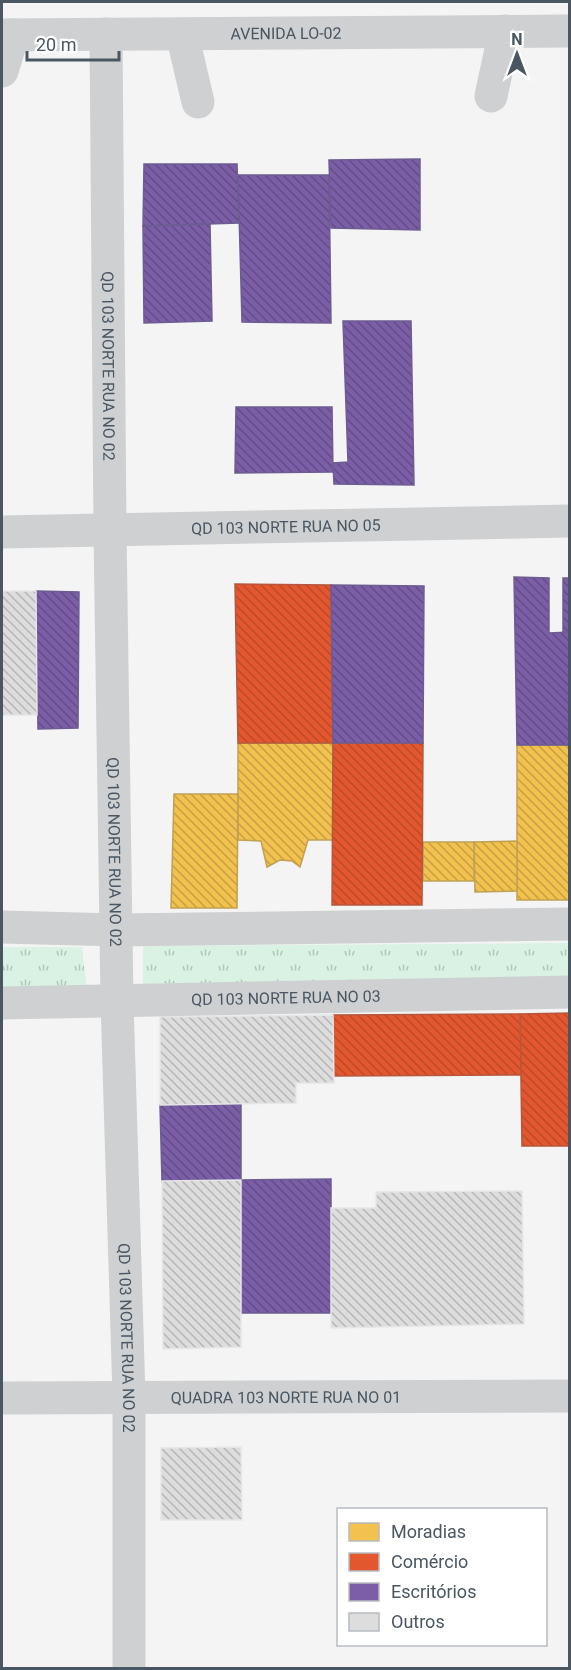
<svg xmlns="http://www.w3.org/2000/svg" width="571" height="1670" font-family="Roboto,sans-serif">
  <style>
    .grass { fill: url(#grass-tufts) }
    .homes { fill: url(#homes-back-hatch); stroke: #c0a154; stroke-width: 1.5 }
    .shops { fill: url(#shops-back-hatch); stroke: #b6573d; stroke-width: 1.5 }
    .offices { fill: url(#offices-back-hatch); stroke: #6c5c92; stroke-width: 1.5 }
    .building { fill: url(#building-back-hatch); stroke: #e5e6e7; stroke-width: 1.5 }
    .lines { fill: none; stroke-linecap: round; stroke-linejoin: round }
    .minor { stroke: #ced0d2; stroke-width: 33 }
    .labels { text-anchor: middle; stroke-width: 6; stroke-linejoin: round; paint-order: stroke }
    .street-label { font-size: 16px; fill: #4a5661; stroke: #fff }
  </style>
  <defs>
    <pattern id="grass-tufts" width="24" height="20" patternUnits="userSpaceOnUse" patternTransform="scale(1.5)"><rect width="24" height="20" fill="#d9f2e3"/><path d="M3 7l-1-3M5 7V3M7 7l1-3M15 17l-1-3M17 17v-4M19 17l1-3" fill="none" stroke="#b2c7bb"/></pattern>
    <pattern id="homes-back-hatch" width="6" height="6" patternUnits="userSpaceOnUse" patternTransform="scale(1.5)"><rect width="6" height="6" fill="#f2c14e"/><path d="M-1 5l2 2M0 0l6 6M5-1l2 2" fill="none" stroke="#c6a044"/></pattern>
    <pattern id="shops-back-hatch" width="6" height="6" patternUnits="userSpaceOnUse" patternTransform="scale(1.5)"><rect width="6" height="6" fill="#e4572e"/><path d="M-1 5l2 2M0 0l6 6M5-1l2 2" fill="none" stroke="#bb4b2b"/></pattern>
    <pattern id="offices-back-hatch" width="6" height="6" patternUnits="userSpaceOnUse" patternTransform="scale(1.5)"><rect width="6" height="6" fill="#7b5ea7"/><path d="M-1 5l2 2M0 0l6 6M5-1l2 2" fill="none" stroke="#624d84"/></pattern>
    <pattern id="building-back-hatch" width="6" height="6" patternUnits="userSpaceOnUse" patternTransform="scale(1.5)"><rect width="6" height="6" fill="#ddddde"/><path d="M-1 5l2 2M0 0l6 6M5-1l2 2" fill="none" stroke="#b5b6b7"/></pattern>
  </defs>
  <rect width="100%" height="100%" fill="#f4f4f4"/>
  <g class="grass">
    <polygon points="569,943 569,979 143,984 143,946"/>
    <polygon points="2,947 82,947 87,990 2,991"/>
  </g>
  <g class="homes">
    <polygon points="238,743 333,743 333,840 308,840 300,867 292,861 280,860 267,867 261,841 238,840"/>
    <rect x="517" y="745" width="53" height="155"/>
    <polygon points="174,794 238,794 237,908 171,908"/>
    <polygon points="517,841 517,891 475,892 474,842"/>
    <rect x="423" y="842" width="51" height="39"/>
  </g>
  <g class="shops">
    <polygon points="235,584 331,585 333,743 238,743"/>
    <polygon points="333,743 423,743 422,905 332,905"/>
    <polygon points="570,1013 570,1146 522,1146 520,1014"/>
    <polygon points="520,1014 521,1075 334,1076 333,1015"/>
  </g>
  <g class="offices">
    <polygon points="420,159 420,230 331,228 329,160"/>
    <polygon points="144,164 237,164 239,223 143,226"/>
    <polygon points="238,175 329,175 331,323 242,322"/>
    <polygon points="210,224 212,321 144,323 143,226"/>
    <polygon points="343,321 411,321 414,485 334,484 333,463 348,462"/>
    <polygon points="236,407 332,407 333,472 235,473"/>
    <polygon points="514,577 549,578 549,633 570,632 570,745 517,745"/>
    <rect x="563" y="578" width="7" height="54"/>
    <polygon points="331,585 424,586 423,743 333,743"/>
    <polygon points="36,591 79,592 78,728 38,729"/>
    <polygon points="241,1104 241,1180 162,1181 160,1105"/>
    <polygon points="331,1179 331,1313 241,1313 241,1180"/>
  </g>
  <g class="building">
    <polygon points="2,591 36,591 37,715 2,715"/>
    <polygon points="333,1015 334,1083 296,1083 296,1103 160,1105 160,1017"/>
    <polygon points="241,1180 241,1347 163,1349 162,1181"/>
    <polygon points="522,1191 524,1324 331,1328 331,1208 376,1208 376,1192"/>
    <polygon points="241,1447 242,1520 161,1520 161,1448"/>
  </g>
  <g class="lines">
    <g class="minor">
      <path id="s1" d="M106 34 110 531 117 1001 129 1397V1668"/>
      <polyline points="182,34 198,102"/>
      <path id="s2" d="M2 35 570 31"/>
      <polyline points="2,71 13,35"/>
      <polyline points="491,96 505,31"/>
      <path id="s3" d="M2 532 570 521"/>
      <polyline points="2,927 117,930 570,924"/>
      <path id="s4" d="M2 1003 570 992"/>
      <path id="s5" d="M2 1398 570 1396"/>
    </g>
  </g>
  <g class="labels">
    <g class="street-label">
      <text dy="6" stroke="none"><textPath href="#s2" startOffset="284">AVENIDA LO-02</textPath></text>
      <text dy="6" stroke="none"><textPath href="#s1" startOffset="332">QD 103 NORTE RUA NO 02</textPath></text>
      <text dy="6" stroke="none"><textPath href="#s3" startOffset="284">QD 103 NORTE RUA NO 05</textPath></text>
      <text dy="6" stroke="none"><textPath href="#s1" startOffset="818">QD 103 NORTE RUA NO 02</textPath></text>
      <text dy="6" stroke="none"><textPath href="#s4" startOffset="284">QD 103 NORTE RUA NO 03</textPath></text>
      <text dy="6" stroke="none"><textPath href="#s1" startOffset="1304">QD 103 NORTE RUA NO 02</textPath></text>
      <text dy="6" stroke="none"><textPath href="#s5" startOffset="284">QUADRA 103 NORTE RUA NO 01</textPath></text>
    </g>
  </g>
  <rect width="571" height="1670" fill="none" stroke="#4a5661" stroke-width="6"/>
  <rect x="337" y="1508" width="210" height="138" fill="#ffffff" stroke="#b7bbc0" stroke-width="1.5"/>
  <rect x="349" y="1523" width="30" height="18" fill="#f2c14e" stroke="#b7bbc0" stroke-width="1.5"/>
  <text x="391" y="1538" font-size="18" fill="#4a5661">Moradias</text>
  <rect x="349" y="1553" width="30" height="18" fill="#e4572e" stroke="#b7bbc0" stroke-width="1.5"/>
  <text x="391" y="1568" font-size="18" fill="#4a5661">Comércio</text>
  <rect x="349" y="1583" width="30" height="18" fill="#7b5ea7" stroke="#b7bbc0" stroke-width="1.5"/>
  <text x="391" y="1598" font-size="18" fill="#4a5661">Escritórios</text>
  <rect x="349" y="1613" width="30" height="18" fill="#ddddde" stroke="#b7bbc0" stroke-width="1.5"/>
  <text x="391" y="1628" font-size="18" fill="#4a5661">Outros</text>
  <g transform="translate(517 54)" stroke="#ffffff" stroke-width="4.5" paint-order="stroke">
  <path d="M0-4.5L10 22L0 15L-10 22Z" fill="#4a5661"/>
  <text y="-9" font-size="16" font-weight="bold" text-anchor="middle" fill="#4a5661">N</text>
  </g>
  <path d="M27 51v9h92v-9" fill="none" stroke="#4a5661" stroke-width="3"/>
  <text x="36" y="51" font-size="18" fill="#4a5661" stroke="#ffffff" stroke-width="4.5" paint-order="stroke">20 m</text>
</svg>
